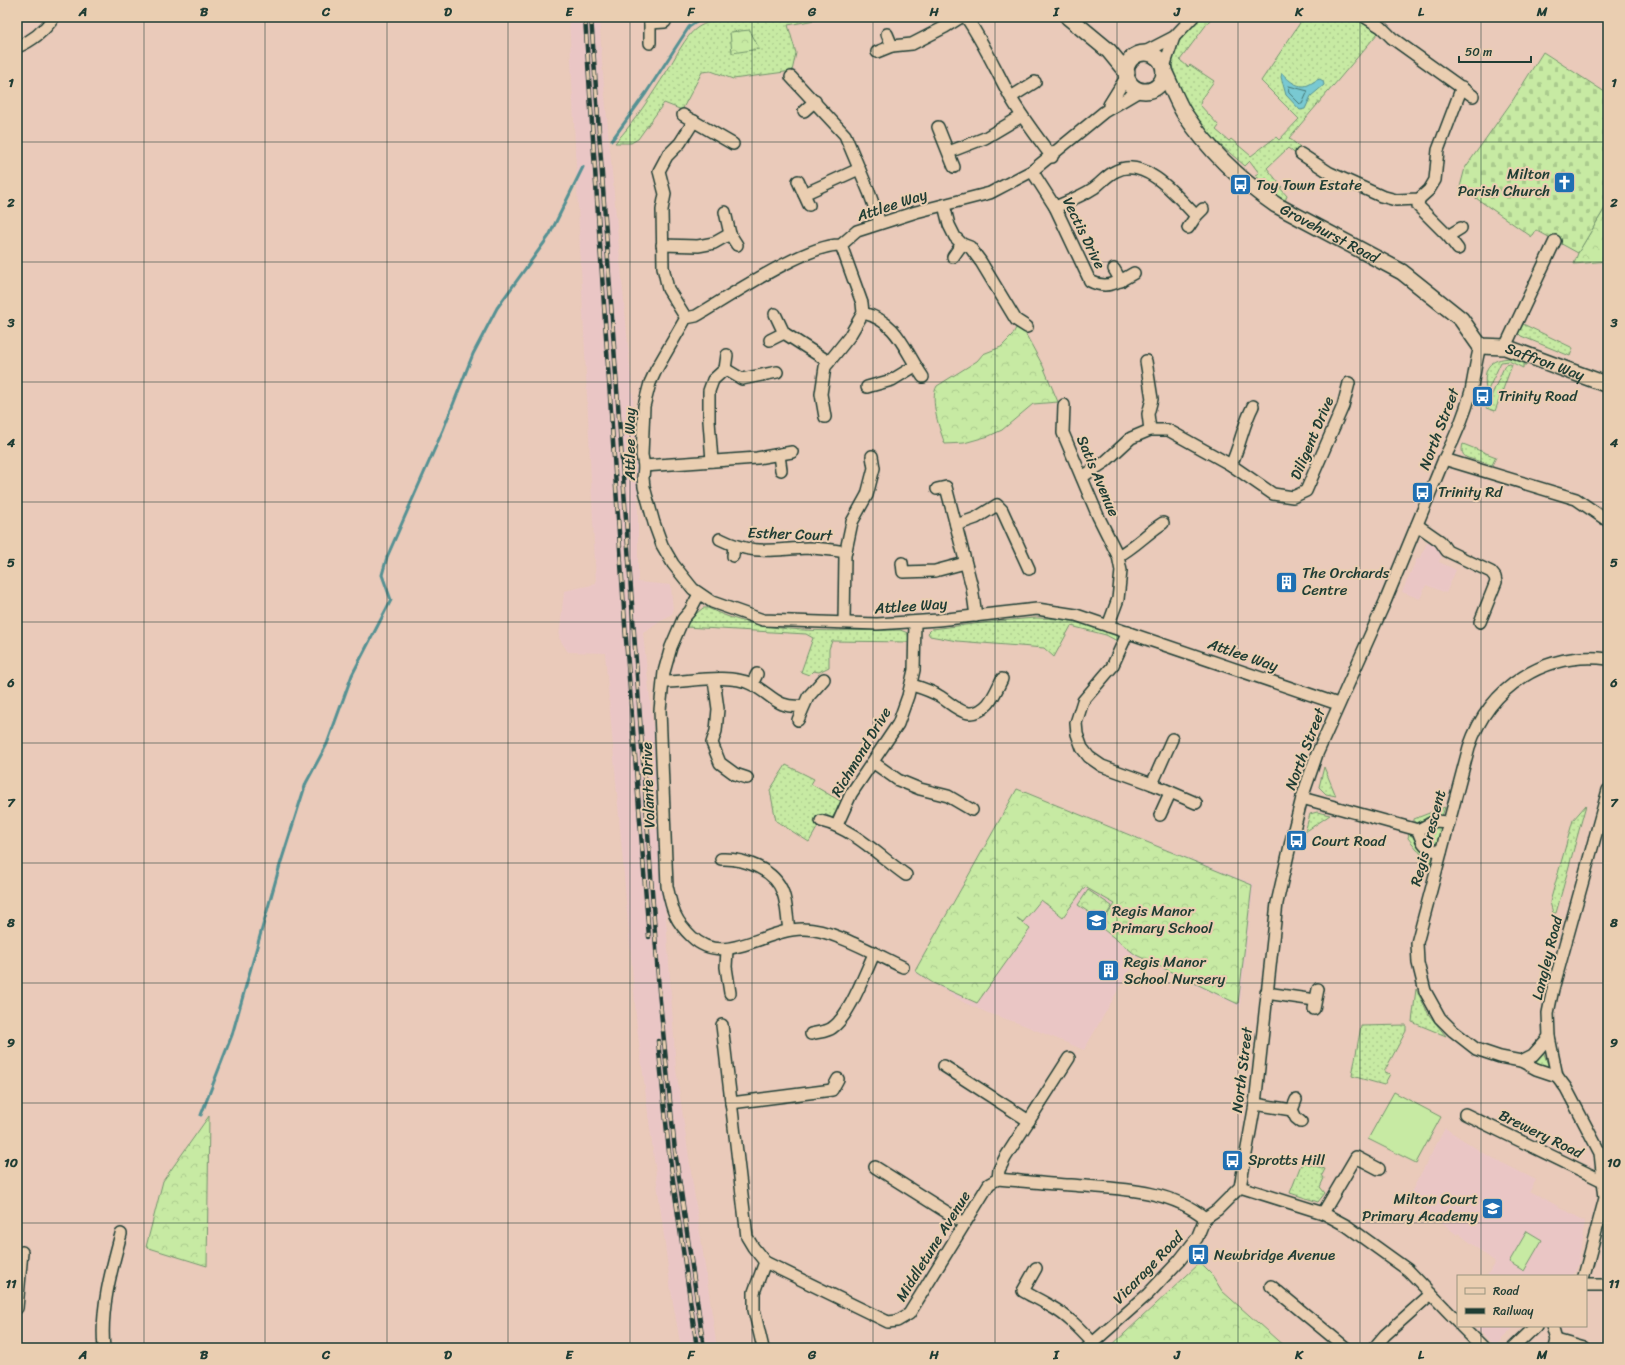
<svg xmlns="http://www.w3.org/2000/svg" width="1625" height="1365" font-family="Sriracha,sans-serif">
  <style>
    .built { fill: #eac6c5 }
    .grass { fill: url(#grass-dots); stroke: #73946c }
    .forest { fill: url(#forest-crowns); stroke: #73946c }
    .cemetery { fill: url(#cemetery-stones); stroke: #73946c }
    .pitch { fill: #c7eaa3; stroke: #73946c }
    .water { fill: #79c9d2; stroke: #559193 }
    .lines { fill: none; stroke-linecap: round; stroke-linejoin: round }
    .shore { stroke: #437573; stroke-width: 1 }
    .stream { stroke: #559193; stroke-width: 3 }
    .street-casing { stroke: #1f3d34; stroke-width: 14 }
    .secondary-casing { stroke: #1f3d34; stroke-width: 18 }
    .street { stroke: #eaceb1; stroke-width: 11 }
    .secondary { stroke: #eaceb1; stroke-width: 15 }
    .rail-casing { stroke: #1f3d34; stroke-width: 4.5 }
    .rail { stroke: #eaceb1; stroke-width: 3; stroke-dasharray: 9; stroke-linecap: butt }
    .grid { fill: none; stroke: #1f3d34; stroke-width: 1; stroke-opacity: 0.55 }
    .labels { text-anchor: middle; stroke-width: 4; stroke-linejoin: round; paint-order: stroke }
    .poi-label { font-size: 15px; fill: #1f3d34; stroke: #eaceb1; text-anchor: start }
    .street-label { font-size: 15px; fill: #1f3d34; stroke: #eaceb1 }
    .neatline { fill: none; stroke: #1f3d34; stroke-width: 1.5 }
    .grid-label { font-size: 13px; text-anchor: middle; font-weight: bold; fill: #1f3d34 }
  </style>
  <defs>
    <pattern id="grass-dots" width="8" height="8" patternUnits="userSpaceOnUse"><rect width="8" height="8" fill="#c7eaa3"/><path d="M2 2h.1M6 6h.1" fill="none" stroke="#aaca8d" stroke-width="1.8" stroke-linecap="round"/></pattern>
    <pattern id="forest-crowns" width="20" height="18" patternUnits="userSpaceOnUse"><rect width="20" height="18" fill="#c7eaa3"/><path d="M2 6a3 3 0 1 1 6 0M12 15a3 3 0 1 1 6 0" fill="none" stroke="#aaca8d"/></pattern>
    <pattern id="cemetery-stones" width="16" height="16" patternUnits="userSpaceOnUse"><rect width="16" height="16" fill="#c7eaa3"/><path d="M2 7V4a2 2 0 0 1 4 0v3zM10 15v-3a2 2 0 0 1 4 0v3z" fill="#aaca8d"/></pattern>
  </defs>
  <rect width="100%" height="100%" fill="#eacaba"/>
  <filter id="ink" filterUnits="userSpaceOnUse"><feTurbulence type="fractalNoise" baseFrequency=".025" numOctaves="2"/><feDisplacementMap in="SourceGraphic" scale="8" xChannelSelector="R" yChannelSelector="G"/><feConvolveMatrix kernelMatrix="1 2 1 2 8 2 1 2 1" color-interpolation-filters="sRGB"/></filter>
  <g filter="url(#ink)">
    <g class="built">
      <polygon points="569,17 599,17 603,75 638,452 638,582 671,585 673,613 643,633 654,737 676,1069 717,1348 681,1348 671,1291 637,1027 605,653 568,652 559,638 564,591 596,584"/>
      <polygon points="1429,539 1442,554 1439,562 1456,570 1446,593 1426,585 1420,599 1402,592 1417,558 1419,559"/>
      <polygon points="1017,789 1254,884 1240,1007 1137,957 1084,1050 1021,1024 988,1013 965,1003 914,972"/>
      <polygon points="1445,1128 1483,1153 1536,1180 1530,1191 1585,1221 1578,1265 1573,1276 1487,1276 1495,1262 1458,1233 1457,1235 1409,1196"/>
      <polygon points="1475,1326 1515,1326 1494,1347"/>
    </g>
    <g class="grass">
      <path d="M758 17H831L788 25 796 53 792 71 733 79 711 71 702 72 682 110 664 103 638 139 631 143H615C635 121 651 96 667 71 674 60 686 35 697 28 713 17 735 20 753 20Z"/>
      <path d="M1202 17H1212L1180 60 1188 67 1190 65 1214 81 1201 99 1200 105 1219 126 1216 130 1229 141 1231 139 1251 156 1276 137 1279 140 1299 119 1261 81 1304 17H1353L1378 33 1289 138 1303 150 1298 156 1288 148 1267 168 1282 187 1280 188 1287 196 1285 201 1271 192 1255 175 1259 173 1250 161 1245 166C1228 151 1208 136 1194 118 1181 101 1165 67 1176 47 1181 36 1194 25 1202 17Z"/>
      <polygon points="1523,324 1573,348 1570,356 1521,336 1518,333"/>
      <path d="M1512 358 1528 363 1527 365H1523V368L1509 361 1501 362 1488 390H1486C1483 368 1488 359 1512 358Z"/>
      <polygon points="1510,364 1512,365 1495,411 1486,408 1505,365"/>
      <path d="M1463 444 1496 457 1492 465 1468 458C1462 456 1461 450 1463 444Z"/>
      <path d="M703 608H708C764 637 838 630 900 630L908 633 909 642 832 641 829 649V667L819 672 813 671 809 675 801 672 813 638 806 634 685 627 690 619Z"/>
      <path d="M1036 618C1070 618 1091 625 1122 636L1119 642 1106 635 1071 626 1054 657 1044 648 957 641 930 636 928 633 932 629 999 621Z"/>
      <polygon points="786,765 814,779 811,784 842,802 832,818 825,814 809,842 776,821 770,790"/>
      <polygon points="1324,767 1336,796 1326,794 1319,787"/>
      <polygon points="1586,805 1556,913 1553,913 1550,902 1573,820"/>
      <polygon points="1445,807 1442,816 1428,817 1420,823 1414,823 1414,819"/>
      <polygon points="1317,812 1330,815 1305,832 1310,814"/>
      <polygon points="1429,826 1441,827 1439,839 1435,845 1430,845 1424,834"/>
      <polygon points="1409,834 1413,837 1421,848 1433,859 1433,865 1430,865 1408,838"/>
      <polygon points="1416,989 1429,1015 1446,1036 1412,1022"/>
      <polygon points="1406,1025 1406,1031 1384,1072 1390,1074 1384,1085 1352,1076 1361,1026"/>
      <polygon points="1543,1051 1550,1070 1533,1061"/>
      <polygon points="1302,1162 1325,1169 1322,1175 1324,1178 1320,1187 1325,1193 1318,1202 1290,1193"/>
    </g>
    <g class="forest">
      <polygon points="750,30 759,49 732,53 730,32"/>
      <polygon points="1608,203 1608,261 1574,264 1578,253"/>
      <path d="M1016 328 1024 331 1043 366 1058 402 1033 404 1002 430 989 436 964 443 945 444C940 431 929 399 937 386L977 361 983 354 1001 347 1012 336Z"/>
      <polygon points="1017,789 1252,885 1238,1004 1136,955 1099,926 1102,921 1078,905 1088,890 1112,906 1103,921 1115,904 1085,887 1063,917 1041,900 1023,922 1017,918 1030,929 977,1003 933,983 915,971"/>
      <polygon points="209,1116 207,1266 146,1247 163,1181"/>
      <polygon points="1200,1263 1212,1275 1222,1291 1286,1348 1110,1347"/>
    </g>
    <polygon class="cemetery" points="1543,52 1608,94 1608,203 1578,253 1536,230 1532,237 1460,187 1465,168 1513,100"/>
    <g class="pitch">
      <polygon points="1394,1092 1441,1117 1416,1163 1368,1139"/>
      <polygon points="1527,1231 1542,1240 1524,1271 1509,1262"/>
    </g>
    <path class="water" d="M1282 73C1288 80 1298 89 1308 85 1313 83 1315 80 1320 79L1323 81 1324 85 1311 96 1305 109 1300 110 1286 95 1281 77Z"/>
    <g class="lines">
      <polygon class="shore" points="1289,86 1308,91 1302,104 1300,104 1289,93"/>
      <g class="stream">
        <polyline points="612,140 646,93 689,27 703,17"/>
        <polyline points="201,1115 232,1035 280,865 306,783 327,744 352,675 391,600 382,575 387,557 443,430 473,354 497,308 549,236 583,167"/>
      </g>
      <defs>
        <g id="street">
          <polyline points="650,17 650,43"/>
          <path d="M966 17C984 43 996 71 1011 98 1023 119 1038 138 1052 157"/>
          <polyline points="1365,17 1381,27 1392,38 1473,96"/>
          <polyline points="650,23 665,22"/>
          <polyline points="887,34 892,46"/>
          <path d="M17 47C32 41 45 30 54 17"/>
          <polyline points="877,52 892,46 912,44 945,27 961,17"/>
          <polyline points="1143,53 1174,37 1193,17"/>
          <polyline points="1164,67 1174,37"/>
          <polyline points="791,77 845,135 869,192 880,223"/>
          <path d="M1141 90 1104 112 1032 171 990 193 916 212 857 231 841 245C808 243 727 298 696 316L686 318 656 370 650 383 644 406 642 455 644 466 643 478 644 487 654 523 662 545 673 564 693 589 712 602 763 620 877 624 938 620 1037 609 1076 615 1338 704"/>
          <polyline points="1011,97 1035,82"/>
          <polyline points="1109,105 1127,76"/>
          <polyline points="804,111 815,101"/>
          <polyline points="683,115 733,144"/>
          <polyline points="938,127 954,167"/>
          <polyline points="949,152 985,138 1022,116"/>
          <polyline points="1301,154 1330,173 1381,196 1396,200 1419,199 1429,190 1435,180 1438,150 1462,87"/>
          <path d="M1032 171 1055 207 1090 281C1107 290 1119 282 1134 273"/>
          <polyline points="798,181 809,205"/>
          <polyline points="804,194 859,169"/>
          <polyline points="1419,199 1418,206 1448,236 1458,249"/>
          <polyline points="944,205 949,225 955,237 962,244 970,247 981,262 1016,320 1027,327"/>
          <path d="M1055 207C1069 201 1082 196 1094 188 1101 183 1107 175 1116 171 1145 156 1178 197 1196 216L1188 228"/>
          <polyline points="725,212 730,234 737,245"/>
          <polyline points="1196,216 1203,209"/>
          <polyline points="1448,236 1461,228"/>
          <polyline points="662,245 698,246 714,243 730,234"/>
          <polyline points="953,257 962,244"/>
          <polyline points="1114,269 1121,281"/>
          <path d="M863 313C898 321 905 352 923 377"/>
          <polyline points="686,318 668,289 663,267 662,210 665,194 659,171 667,156 680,143 694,121"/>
          <polyline points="784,333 829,362"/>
          <polyline points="770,340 784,333 775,314"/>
          <polyline points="1505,347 1555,241"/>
          <polyline points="1146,361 1152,399 1148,414 1150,430"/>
          <polyline points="725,369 742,379 777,372"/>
          <polyline points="867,387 892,380 915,366"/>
          <polyline points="1064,405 1063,433 1098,516 1118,556 1121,571 1118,599 1108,626"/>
          <polyline points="825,417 821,394 825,367 849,337 863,313 862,303 841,245"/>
          <polyline points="779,455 781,470"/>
          <polyline points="1444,459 1576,499 1608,521"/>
          <polyline points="712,461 709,421 709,391 713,380 725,369 727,355"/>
          <path d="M1231 465C1240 446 1243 425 1253 406"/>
          <polyline points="644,466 757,458 792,452"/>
          <polyline points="1082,477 1105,462 1131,438 1150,430 1168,430 1231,465 1273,494 1293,497 1306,491 1343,406 1349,383"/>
          <polyline points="937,489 946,487 972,587 976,616"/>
          <polyline points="956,525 976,518 997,505 1002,510 1029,569"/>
          <polyline points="1417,525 1440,541 1447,551 1491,572 1495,577 1496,582 1480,622"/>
          <path d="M720 539C754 556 773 549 808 548 821 548 833 550 846 552"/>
          <polyline points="733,556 734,546"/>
          <path d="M1118 556C1135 547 1147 533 1163 523"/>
          <polyline points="902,563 903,572 935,571 965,563"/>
          <path d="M699 594 690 611 683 619 671 647 664 672 660 710 667 886C672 909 674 920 692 937 724 968 766 928 804 929 832 929 877 955 903 967"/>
          <polyline points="844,622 845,555 852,522 867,495 874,468 872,456"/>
          <polyline points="1128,632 1112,667 1083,701 1076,723 1077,734 1082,748 1089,757 1102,766 1152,784 1196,803"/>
          <polyline points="714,680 718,709 716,731 712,743 720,763 735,774 747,778"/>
          <path d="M663 682C688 682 729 673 751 684 772 694 776 709 803 706"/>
          <polyline points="752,684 757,674"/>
          <path d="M912 685C922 688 932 691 941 697 957 708 970 723 988 704 994 697 998 687 1002 679"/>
          <polyline points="798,720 808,697 824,679"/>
          <polyline points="874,763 898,780 920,789 948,796 972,810"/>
          <polyline points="1152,784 1172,739"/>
          <polyline points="1302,798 1418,830 1435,821 1448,822"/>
          <polyline points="1160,815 1170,793"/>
          <path d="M821 821C854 829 879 856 906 875"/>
          <polyline points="837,825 851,794 898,724 908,696 914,670 915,622"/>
          <path d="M1418 830C1422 844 1426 849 1441 852"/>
          <path d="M721 859C743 858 775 869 783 893 787 904 787 918 789 930"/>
          <polyline points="727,950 726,967 730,993"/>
          <polyline points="1266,993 1315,1000"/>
          <polyline points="1314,1009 1318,989"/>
          <polyline points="722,1025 747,1237 753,1247 765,1262 888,1322 897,1321 909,1314 989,1184 998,1179 999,1170 1005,1158 1069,1058"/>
          <path d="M811 1034C817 1032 827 1032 832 1028 849 1017 865 973 874 954"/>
          <polyline points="1521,1061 1533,1055 1549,1037"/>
          <polyline points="944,1066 1029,1121"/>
          <path d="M1557 1076 1536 1069 1521 1061 1500 1057 1476 1049 1453 1031 1440 1018 1425 991 1418 963 1417 943 1469 747C1490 686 1545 651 1608 659"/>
          <polyline points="731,1103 832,1090 838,1079"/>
          <polyline points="1255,1104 1292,1110 1296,1100"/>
          <polyline points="1292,1110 1296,1118 1301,1122"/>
          <polyline points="1465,1114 1603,1181"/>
          <polyline points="875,1167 964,1223"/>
          <path d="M998 1179C1023 1181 1047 1184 1071 1185 1116 1189 1168 1188 1205 1218"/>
          <polyline points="1240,1187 1323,1213 1347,1226 1408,1270 1458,1322"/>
          <polyline points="1323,1213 1356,1157 1379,1169"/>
          <path d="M1036 1268 1023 1291C1031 1296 1041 1300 1050 1306 1067 1315 1080 1329 1093 1343"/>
          <polyline points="1584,1276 1605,1198 1600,1153 1566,1088 1557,1076 1549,1037 1548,1013 1553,989 1608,790"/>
          <polyline points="1586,1285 1608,1285"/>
          <polyline points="1271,1286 1346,1348"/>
          <polyline points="17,1308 22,1252"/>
          <polyline points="1461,1326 1483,1348"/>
          <polyline points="1552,1326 1556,1340 1554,1348"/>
          <polyline points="1556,1340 1584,1348"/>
          <path d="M104 1348C100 1310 111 1271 121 1234"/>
          <polyline points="763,1348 754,1310 754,1292 765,1262"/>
          <path d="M1087 1348 1148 1294 1179 1261 1197 1238 1205 1218 1217 1210 1240 1187 1255 1104 1277 903 1292 837 1302 798 1317 754 1385 602 1444 459C1455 438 1465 414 1471 391 1474 376 1476 361 1480 346"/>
          <polyline points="1374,1348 1385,1335 1431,1294"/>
          <polyline points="1513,1348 1536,1326"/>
        </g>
        <g id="secondary">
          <polyline points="1068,17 1109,51 1127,73"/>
          <circle cx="1145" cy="72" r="19"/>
          <path id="s1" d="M1164 71C1171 85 1176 100 1184 113 1208 149 1241 181 1276 205L1402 272 1461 319 1480 346 1505 347 1608 385"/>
        </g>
      </defs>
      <use href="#street" class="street-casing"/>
      <use href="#secondary" class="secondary-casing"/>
      <use href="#street" class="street"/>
      <use href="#secondary" class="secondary"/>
      <defs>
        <g id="rail">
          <polyline points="585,17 626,639 649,937"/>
          <polyline points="591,17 659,991 675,1151 704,1348"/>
          <polyline points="658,1041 669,1152 697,1348"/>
        </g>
      </defs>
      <use href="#rail" class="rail-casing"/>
      <use href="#rail" class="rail"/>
    </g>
  </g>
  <path class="grid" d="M144 17V1348M265 17V1348M387 17V1348M508 17V1348M630 17V1348M752 17V1348M873 17V1348M995 17V1348M1117 17V1348M1238 17V1348M1360 17V1348M1481 17V1276M17 142H1608M17 262H1608M17 382H1608M17 502H1608M17 622H1608M17 743H1608M17 863H1608M17 983H1608M17 1103H1608M17 1223H1608M1481 1326V1348"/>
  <defs>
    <symbol id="church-square" viewBox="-11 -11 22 22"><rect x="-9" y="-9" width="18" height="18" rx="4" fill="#1f6fb2" stroke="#eaceb1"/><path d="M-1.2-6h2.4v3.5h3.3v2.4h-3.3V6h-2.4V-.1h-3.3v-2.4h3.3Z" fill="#fff"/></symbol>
    <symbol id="bus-square" viewBox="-11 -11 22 22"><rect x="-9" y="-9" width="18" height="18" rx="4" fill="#1f6fb2" stroke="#eaceb1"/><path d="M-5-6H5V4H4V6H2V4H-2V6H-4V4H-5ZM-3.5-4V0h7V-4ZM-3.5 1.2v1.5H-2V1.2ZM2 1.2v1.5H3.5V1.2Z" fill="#fff"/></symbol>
    <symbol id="building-square" viewBox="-11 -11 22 22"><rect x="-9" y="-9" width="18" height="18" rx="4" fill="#1f6fb2" stroke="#eaceb1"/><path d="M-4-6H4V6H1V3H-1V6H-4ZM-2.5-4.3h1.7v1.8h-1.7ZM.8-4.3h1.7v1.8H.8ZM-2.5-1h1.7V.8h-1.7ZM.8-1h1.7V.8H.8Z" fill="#fff"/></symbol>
    <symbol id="school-square" viewBox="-11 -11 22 22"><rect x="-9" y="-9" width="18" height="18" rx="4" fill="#1f6fb2" stroke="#eaceb1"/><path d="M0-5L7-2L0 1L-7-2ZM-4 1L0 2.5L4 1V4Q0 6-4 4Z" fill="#fff"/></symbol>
  </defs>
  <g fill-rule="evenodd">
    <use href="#church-square" x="1552" y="170" width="25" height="25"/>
    <use href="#bus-square" x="1228" y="172" width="25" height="25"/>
    <use href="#bus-square" x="1470" y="384" width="25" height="25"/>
    <use href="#bus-square" x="1410" y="480" width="25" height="25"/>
    <use href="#building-square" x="1274" y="570" width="25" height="25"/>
    <use href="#bus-square" x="1284" y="828" width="25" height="25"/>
    <use href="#school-square" x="1084" y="908" width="25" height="25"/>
    <use href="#building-square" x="1096" y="958" width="25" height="25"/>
    <use href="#bus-square" x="1220" y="1148" width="25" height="25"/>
    <use href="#school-square" x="1480" y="1196" width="25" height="25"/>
    <use href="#bus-square" x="1186" y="1242" width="25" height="25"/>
  </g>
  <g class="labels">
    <g class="poi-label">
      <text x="1550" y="179" text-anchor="end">Milton<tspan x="1550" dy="17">Parish Church</tspan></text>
      <text x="1256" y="190">Toy Town Estate</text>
      <text x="1498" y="401">Trinity Road</text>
      <text x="1438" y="497">Trinity Rd</text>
      <text x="1302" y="578">The Orchards<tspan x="1302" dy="17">Centre</tspan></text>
      <text x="1312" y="846">Court Road</text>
      <text x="1112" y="916">Regis Manor<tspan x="1112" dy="17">Primary School</tspan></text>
      <text x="1124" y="967">Regis Manor<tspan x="1124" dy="17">School Nursery</tspan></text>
      <text x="1248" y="1165">Sprotts Hill</text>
      <text x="1478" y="1204" text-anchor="end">Milton Court<tspan x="1478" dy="17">Primary Academy</tspan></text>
      <text x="1214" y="1260">Newbridge Avenue</text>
    </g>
    <g class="street-label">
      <text transform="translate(892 205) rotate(-18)" y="5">Attlee Way</text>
      <text transform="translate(1084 233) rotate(64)" y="5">Vectis Drive</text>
      <text dy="5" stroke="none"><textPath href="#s1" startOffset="238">Grovehurst Road</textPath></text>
      <text dy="5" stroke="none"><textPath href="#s1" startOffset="496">Saffron Way</textPath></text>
      <text transform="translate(1439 429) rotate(-69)" y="5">North Street</text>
      <text transform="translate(1312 438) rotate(-67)" y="5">Diligent Drive</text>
      <text transform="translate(630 444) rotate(-90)" y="5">Attlee Way</text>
      <text transform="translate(1098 476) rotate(67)" y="5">Satis Avenue</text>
      <text transform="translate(790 534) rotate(2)" y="5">Esther Court</text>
      <text transform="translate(911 606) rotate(-4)" y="5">Attlee Way</text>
      <text transform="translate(1243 655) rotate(19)" y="5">Attlee Way</text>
      <text transform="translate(1305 749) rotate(-69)" y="5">North Street</text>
      <text transform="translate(861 752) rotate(-59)" y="5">Richmond Drive</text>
      <text transform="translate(648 785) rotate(-92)" y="5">Volante Drive</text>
      <text transform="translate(1428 838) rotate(-75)" y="5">Regis Crescent</text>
      <text transform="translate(1547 958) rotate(-76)" y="5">Langley Road</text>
      <text transform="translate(1242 1070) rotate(-83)" y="5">North Street</text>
      <text transform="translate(1541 1134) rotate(26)" y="5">Brewery Road</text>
      <text transform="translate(933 1246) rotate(-58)" y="5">Middletune Avenue</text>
      <text transform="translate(1148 1268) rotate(-46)" y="5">Vicarage Road</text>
    </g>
  </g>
  <rect width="1625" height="1365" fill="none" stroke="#eaceb1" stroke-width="44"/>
  <rect x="1457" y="1275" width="130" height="52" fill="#eaceb1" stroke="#99947f"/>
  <rect x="1465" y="1288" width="20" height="6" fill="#eaceb1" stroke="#99947f"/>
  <text x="1493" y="1295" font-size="12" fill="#1f3d34">Road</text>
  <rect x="1465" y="1308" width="20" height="6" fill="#1f3d34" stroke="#99947f"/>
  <text x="1493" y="1315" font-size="12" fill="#1f3d34">Railway</text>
  <path d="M1459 56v6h72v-6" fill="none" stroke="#1f3d34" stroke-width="2"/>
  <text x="1465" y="56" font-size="12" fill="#1f3d34" stroke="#eaceb1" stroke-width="3" paint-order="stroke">50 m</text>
  <rect x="22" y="22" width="1581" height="1321" class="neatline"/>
  <g class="grid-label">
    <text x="83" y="16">A</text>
    <text x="204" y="16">B</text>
    <text x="326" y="16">C</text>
    <text x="448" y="16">D</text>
    <text x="569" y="16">E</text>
    <text x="691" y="16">F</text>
    <text x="812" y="16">G</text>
    <text x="934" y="16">H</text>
    <text x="1056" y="16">I</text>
    <text x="1177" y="16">J</text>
    <text x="1299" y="16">K</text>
    <text x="1421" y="16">L</text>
    <text x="1542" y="16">M</text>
    <text x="11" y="87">1</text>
    <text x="1614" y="87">1</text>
    <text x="11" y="207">2</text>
    <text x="1614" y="207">2</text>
    <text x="11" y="327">3</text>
    <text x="1614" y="327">3</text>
    <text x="11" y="447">4</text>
    <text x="1614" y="447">4</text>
    <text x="11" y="567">5</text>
    <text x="1614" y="567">5</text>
    <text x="11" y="687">6</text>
    <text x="1614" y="687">6</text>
    <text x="11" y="807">7</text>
    <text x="1614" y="807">7</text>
    <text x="11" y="927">8</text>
    <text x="1614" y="927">8</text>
    <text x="11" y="1047">9</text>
    <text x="1614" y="1047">9</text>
    <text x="11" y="1167">10</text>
    <text x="1614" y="1167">10</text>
    <text x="11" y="1288">11</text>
    <text x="1614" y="1288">11</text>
    <text x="83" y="1359">A</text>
    <text x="204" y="1359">B</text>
    <text x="326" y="1359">C</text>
    <text x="448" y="1359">D</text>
    <text x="569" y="1359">E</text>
    <text x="691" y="1359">F</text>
    <text x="812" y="1359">G</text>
    <text x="934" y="1359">H</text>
    <text x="1056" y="1359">I</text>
    <text x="1177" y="1359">J</text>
    <text x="1299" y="1359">K</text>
    <text x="1421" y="1359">L</text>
    <text x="1542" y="1359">M</text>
  </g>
</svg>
